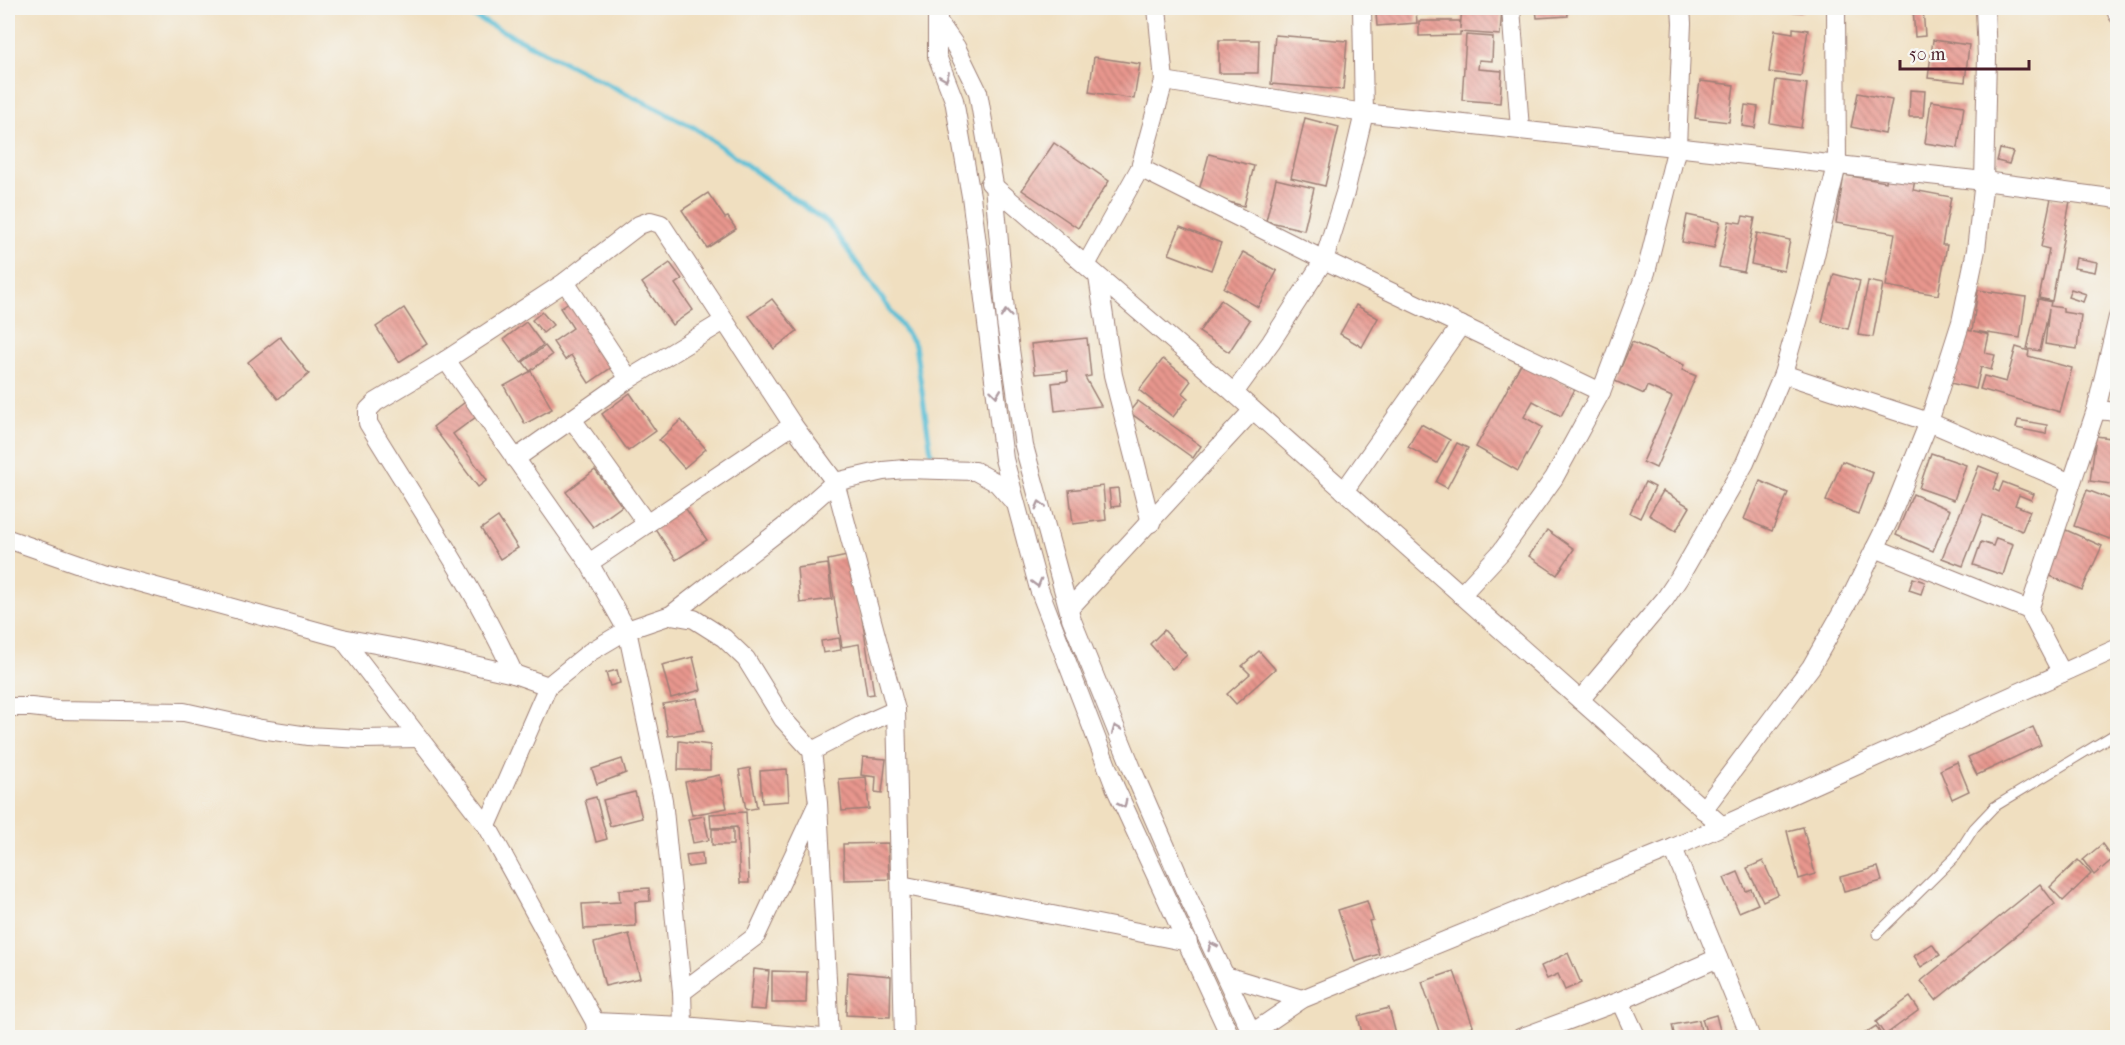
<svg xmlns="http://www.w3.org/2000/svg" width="2125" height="1045" font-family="'IM FELL French Canon',serif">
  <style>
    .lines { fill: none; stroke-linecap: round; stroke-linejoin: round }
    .stream { stroke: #58bed5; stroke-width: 5 }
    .building { fill: url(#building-back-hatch) }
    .lane-casing { stroke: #9d7f76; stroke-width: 11 }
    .street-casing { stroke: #9d7f76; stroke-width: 20 }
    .lane { stroke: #fff; stroke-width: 9 }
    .street { stroke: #fff; stroke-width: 18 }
    .oneway { stroke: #ae9aa0 }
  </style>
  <defs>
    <pattern id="building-back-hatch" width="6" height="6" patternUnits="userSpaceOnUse" patternTransform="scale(1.5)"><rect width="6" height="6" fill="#e8978e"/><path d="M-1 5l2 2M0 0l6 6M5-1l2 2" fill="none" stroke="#be7b74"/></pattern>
  </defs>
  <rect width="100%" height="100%" fill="#f6f6f2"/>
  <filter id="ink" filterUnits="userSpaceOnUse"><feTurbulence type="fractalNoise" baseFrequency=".0167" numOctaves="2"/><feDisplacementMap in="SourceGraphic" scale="12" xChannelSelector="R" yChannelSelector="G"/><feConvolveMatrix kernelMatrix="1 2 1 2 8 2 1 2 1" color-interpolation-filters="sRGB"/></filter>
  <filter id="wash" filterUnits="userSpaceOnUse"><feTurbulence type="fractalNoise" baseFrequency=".008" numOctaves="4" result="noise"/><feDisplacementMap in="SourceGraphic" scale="24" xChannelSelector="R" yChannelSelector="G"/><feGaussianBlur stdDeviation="1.35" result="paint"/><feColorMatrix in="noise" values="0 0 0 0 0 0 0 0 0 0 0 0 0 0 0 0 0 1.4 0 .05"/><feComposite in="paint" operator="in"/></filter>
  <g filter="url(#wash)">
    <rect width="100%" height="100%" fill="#f0dfc0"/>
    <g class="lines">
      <polyline class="stream" points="457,8 695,128 829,224 915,345 931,452"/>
    </g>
    <g id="blocks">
      <g class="building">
        <polygon points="1462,8 1502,8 1500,35 1460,32 1460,35 1419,36 1419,21 1460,21 1460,29"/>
        <polygon points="1536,8 1567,8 1568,16 1537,18"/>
        <polygon points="1767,8 1802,8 1802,12 1766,10"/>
        <polygon points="1913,8 1923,8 1925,36 1915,37"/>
        <polygon points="1416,9 1417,23 1377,26 1376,13"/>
        <polygon points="1793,28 1808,30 1801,76 1769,72 1775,30 1793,33"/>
        <polygon points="1275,35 1347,41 1343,90 1271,84"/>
        <polygon points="1466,35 1493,37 1492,61 1479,60 1478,69 1502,71 1500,103 1462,100"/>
        <polygon points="1219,40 1259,40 1258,73 1219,73"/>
        <polygon points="1933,40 1969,45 1965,82 1928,78"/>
        <polygon points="1094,57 1140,64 1134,99 1089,92"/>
        <polygon points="1776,80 1807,84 1801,128 1770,123"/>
        <polygon points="1700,81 1734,85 1729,122 1695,118"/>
        <polygon points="1910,90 1925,91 1923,117 1909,117"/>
        <polygon points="1858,93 1892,100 1885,134 1851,127"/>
        <polygon points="1931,101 1964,106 1958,148 1925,143"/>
        <polygon points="1745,105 1758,107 1755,128 1742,126"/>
        <polygon points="1305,118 1339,127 1325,186 1291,178"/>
        <polygon points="1054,143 1109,181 1078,228 1022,190"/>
        <polygon points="2000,149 2013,152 2009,164 1997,161"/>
        <polygon points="1209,154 1254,166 1244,206 1198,194"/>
        <polygon points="1844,175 1886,182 1887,175 1915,180 1913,190 1951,197 1942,245 1947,245 1938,295 1886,286 1895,233 1836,223"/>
        <polygon points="1276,179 1314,188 1304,230 1266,221"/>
        <polygon points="708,193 725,218 728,217 736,229 707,248 682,210"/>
        <polygon points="2051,198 2070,201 2052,301 2039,298 2049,249 2041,247"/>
        <polygon points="1687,215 1720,222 1714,248 1682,242"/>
        <polygon points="1743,216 1755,218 1744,272 1719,267 1729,221 1741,223"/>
        <polygon points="1180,227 1221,243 1211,270 1169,254"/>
        <polygon points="1757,233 1790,240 1784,271 1751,264"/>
        <polygon points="1243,252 1277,271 1258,307 1224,288"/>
        <polygon points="2076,258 2097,262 2095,272 2074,268"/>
        <polygon points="670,263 682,279 675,284 693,310 672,325 642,283"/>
        <polygon points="1834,274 1860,281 1848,329 1822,322"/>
        <polygon points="1868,281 1883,284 1873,337 1858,335"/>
        <polygon points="2071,289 2086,294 2083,302 2068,297"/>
        <polygon points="1978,290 2026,297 2020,338 1974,331 1989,335 1985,353 1995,355 1991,370 1981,367 1976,389 1946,382 1958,328 1972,331"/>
        <polygon points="772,299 797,331 774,349 749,316"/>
        <polygon points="2038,299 2051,302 2050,306 2063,308 2063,312 2081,315 2077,349 2045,344 2049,309 2040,351 2027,349"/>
        <polygon points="1221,300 1250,320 1229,352 1199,332"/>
        <polygon points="569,302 612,367 589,383 571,355 565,360 553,342 573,328 560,308"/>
        <polygon points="1356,305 1378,318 1362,347 1340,334"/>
        <polygon points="404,308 427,344 399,362 376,327"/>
        <polygon points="542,312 553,325 543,333 532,320"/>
        <polygon points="526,322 543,345 521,362 504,339"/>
        <polygon points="280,337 309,374 278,399 248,362"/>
        <polygon points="1087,338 1091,376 1085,377 1101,406 1055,411 1052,383 1068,381 1067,371 1035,374 1031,344"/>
        <polygon points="1632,342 1684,365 1682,370 1696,376 1656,468 1643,462 1672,397 1647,386 1644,394 1615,381"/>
        <polygon points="545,346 552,355 530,371 523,362"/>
        <polygon points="2016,347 2029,351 2028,356 2072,368 2060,412 1980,389 1984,376 2006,382"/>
        <polygon points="1163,359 1191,381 1182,393 1188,398 1173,417 1139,390"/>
        <polygon points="1523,360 1575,389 1561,416 1533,401 1524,417 1542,427 1518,471 1476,447"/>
        <polygon points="531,371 552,409 525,424 504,386"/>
        <polygon points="630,393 656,431 628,451 602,414"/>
        <polygon points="469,399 480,414 453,434 487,480 478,487 433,427"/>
        <polygon points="1138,401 1201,446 1193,458 1129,412"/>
        <polygon points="681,420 706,449 684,468 659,440"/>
        <polygon points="2018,420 2047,425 2046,434 2016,428"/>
        <polygon points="1421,424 1450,440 1437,463 1408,447"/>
        <polygon points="2096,436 2118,439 2118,485 2090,481"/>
        <polygon points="1457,443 1468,448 1447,488 1436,482"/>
        <polygon points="1931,453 1966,465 1954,500 1919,488"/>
        <polygon points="1842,461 1873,473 1858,514 1826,501"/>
        <polygon points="1979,466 1999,474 1993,489 1999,492 2003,482 2034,494 2031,500 2019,495 2015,505 2030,511 2022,531 1983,515 1963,566 1942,558"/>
        <polygon points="595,470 622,506 593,527 566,492"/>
        <polygon points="1760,481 1788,493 1772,531 1744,519"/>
        <polygon points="1645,482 1655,487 1640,518 1630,513"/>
        <polygon points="1103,486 1106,520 1073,524 1069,490"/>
        <polygon points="1118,488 1120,506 1111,507 1109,489"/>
        <polygon points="2087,490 2118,502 2116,517 2118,519 2110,539 2074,526"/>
        <polygon points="1663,491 1690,507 1676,531 1649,515"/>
        <polygon points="1913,494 1950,510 1933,551 1896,535"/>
        <polygon points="680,500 707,540 676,560 650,521"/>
        <polygon points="498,517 518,548 500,559 481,529"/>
        <polygon points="1547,530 1574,549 1557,575 1529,556"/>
        <polygon points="2066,530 2102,546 2082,590 2046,574"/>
        <polygon points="1996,538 2013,544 2003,575 1973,565 1981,542 1993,546"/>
        <polygon points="852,555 874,694 867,695 859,644 842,647 828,560"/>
        <polygon points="828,564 832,599 800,603 797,568"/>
        <polygon points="1913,578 1925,582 1921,594 1909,590"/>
        <polygon points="1164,630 1187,655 1172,669 1150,644"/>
        <polygon points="839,638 841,650 823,653 821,641"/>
        <polygon points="1259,651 1275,669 1236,704 1227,694 1250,674 1242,666"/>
        <polygon points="693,657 701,690 671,698 662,665"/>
        <polygon points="617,670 620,683 610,686 606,673"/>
        <polygon points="697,698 703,731 668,736 663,704"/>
        <polygon points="2033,727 2041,745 1977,775 1968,757"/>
        <polygon points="679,741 710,745 710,770 678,770"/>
        <polygon points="863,757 886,759 882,793 875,792 876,777 861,775"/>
        <polygon points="622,759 626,773 597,784 592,769"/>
        <polygon points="1957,762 1969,791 1952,799 1940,770"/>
        <polygon points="750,768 757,808 746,810 739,770"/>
        <polygon points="787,769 789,801 762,803 760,771"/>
        <polygon points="720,775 727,808 692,815 685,782"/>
        <polygon points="866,777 869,809 842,811 839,779"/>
        <polygon points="635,792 642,818 610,826 603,800"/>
        <polygon points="596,797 607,839 596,842 585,800"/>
        <polygon points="746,812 749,883 740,883 737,827 711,828 710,814"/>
        <polygon points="704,816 709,840 693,843 688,819"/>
        <polygon points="1803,827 1815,874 1799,879 1787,831"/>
        <rect x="712" y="829" width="21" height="16"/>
        <polygon points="888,843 889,879 844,880 843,844"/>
        <polygon points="2102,844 2113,859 2094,875 2083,860"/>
        <polygon points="702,853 703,865 688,867 686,855"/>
        <polygon points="2078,860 2091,874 2063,901 2050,887"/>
        <polygon points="1763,861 1778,894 1763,901 1747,868"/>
        <polygon points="1878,867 1882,881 1844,891 1840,877"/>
        <polygon points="1738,872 1746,891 1751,889 1758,904 1739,912 1724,878"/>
        <polygon points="2040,884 2055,904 1936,1000 1921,981"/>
        <polygon points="649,888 650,901 635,902 636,926 584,929 582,904 620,902 619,890"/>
        <polygon points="1367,901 1373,920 1369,921 1379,954 1355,962 1338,910"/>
        <polygon points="629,934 640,978 605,986 594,943"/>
        <polygon points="1932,944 1940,955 1921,967 1914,956"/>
        <polygon points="1568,953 1581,983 1565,990 1558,974 1547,979 1541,966"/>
        <polygon points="754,969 769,971 765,1010 750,1009"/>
        <polygon points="772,971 807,972 806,1003 772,1003"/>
        <polygon points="1454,971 1473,1026 1441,1037 1422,982"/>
        <polygon points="848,972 891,976 890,1017 846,1015"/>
        <polygon points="1910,997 1919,1010 1885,1035 1876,1022"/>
        <polygon points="1389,1008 1397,1038 1363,1038 1358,1016"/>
        <polygon points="1716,1015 1722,1038 1708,1038 1702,1019"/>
        <polygon points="1699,1020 1702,1038 1675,1038 1672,1025"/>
        <polygon points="1876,1026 1883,1038 1863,1038 1862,1035"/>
      </g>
    </g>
  </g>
  <g filter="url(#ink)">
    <use href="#blocks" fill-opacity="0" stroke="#9d7f76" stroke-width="1.5"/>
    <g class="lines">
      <defs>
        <polyline id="lane" points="1877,934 1956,856 1974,828 1994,807 2118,732"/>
        <g id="street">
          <polyline points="940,8 937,20 937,56 954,100 971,196 1004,459 1039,589 1115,787 1231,1038"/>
          <polyline points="1511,8 1520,129"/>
          <polyline points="2115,8 2118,15"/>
          <polyline points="937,20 956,47 978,92 994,185 1006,322 1024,446 1071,618 1133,771 1183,886 1254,1038"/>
          <polyline points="1164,81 1364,113 1984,181 2118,199"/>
          <polyline points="1140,168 1324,260 1601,392"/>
          <polyline points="990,183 1234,393 1721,825"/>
          <polyline points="1086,265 1140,168 1164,81 1157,8"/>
          <polyline points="1098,277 1113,375 1151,523"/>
          <polyline points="565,282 629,379"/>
          <polyline points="446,360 589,563 627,630 663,800 682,992 683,1026"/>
          <polyline points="1783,374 1929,422 2071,483"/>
          <polyline points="1234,393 1271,342 1324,260 1345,193 1364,113 1362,8"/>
          <polyline points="2096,410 2118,412"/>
          <polyline points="572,419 647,524"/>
          <polyline points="515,459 629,379 724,321"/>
          <polyline points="1344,491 1461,325"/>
          <polyline points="8,539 105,573 342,638 403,649 514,674 548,686"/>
          <polyline points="1875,548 2029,610 2062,673"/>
          <polyline points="589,563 793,425"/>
          <polyline points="1461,595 1501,552 1554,478 1601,392 1646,272 1677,147 1682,23 1681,8"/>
          <polyline points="1069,609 1253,410"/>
          <polyline points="2029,610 2096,410 2118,317"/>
          <polyline points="671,615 694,619 724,638 746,659 783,719 812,751 818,803 830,1038"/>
          <polyline points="342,638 487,826 595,1022 597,1038"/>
          <path d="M514 674C474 586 418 505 368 423V410L376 402 446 360 565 282 639 225 650 221 661 224 793 425 835 482 896 710 904 1038"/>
          <polyline points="1580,700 1665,599 1679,578 1745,463 1783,374 1806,293 1837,165 1836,8"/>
          <polyline points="8,707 31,707 58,710 184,712 261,729 308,736 362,739 419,738"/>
          <polyline points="812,751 860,726 896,710"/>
          <polyline points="1703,810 1811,667 1853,593 1891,516 1929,422 1961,322 1976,250 1984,181 1987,58 1985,8"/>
          <polyline points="487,826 548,686 590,652 627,630 671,615 784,527 835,482 883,471 905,469 975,471 997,483 1012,500"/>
          <polyline points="1673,848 1751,1038"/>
          <polyline points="901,885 1188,942"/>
          <polyline points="1226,976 1302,999"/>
          <polyline points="682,992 756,936 816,807"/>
          <polyline points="1620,1001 1637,1038"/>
          <polyline points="595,1022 683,1026 823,1038"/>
          <polyline points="1245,1038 1302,999 1673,848 2118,648"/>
          <polyline points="1520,1038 1620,1001 1718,958"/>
        </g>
      </defs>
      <use href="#lane" class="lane-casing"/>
      <use href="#street" class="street-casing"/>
      <use href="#lane" class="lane"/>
      <use href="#street" class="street"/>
    </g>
    <defs><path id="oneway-chevron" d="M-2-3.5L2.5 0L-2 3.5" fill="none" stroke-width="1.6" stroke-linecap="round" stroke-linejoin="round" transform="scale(1.5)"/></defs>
    <g class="oneway">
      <use href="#oneway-chevron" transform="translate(945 77) rotate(68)"/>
      <use href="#oneway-chevron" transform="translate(1006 314) rotate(-95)"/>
      <use href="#oneway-chevron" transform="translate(996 393) rotate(83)"/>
      <use href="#oneway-chevron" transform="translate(1040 505) rotate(-105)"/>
      <use href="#oneway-chevron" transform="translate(1037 583) rotate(74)"/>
      <use href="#oneway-chevron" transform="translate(1116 729) rotate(-112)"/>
      <use href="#oneway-chevron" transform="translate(1123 804) rotate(64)"/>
      <use href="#oneway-chevron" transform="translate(1212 946) rotate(-116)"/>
    </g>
  </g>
  <rect width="2125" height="1045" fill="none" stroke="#f6f6f2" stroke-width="30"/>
  <path d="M1900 60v9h129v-9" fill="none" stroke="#4a1f2b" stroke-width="3"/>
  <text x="1909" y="60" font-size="18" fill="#4a1f2b" stroke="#f6f6f2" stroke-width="4.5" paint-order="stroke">50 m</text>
</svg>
